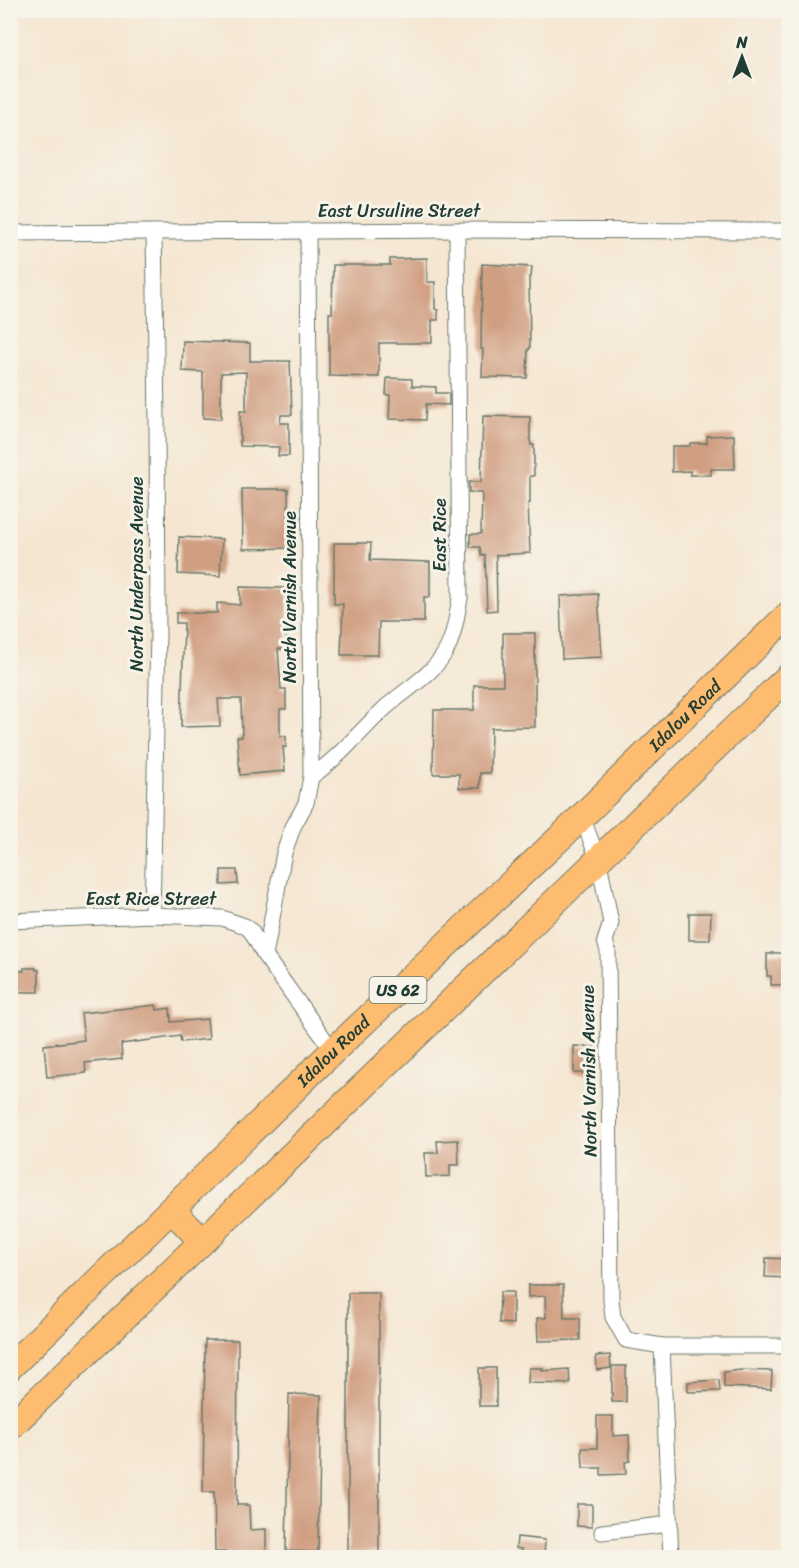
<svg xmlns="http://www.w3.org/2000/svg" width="799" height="1568" font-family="Sriracha,sans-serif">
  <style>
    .building { fill: #d09e81 }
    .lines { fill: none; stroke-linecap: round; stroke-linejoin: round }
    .minor-casing { stroke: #6a786b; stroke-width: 17 }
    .trunk-casing { stroke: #6a786b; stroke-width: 28 }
    .minor { stroke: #fff; stroke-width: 15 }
    .trunk { stroke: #febc70; stroke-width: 26 }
    .labels { text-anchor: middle; stroke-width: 6; stroke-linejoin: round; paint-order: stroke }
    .shield { fill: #f7f3e8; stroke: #60746a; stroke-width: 1.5 }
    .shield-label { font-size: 16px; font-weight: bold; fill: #1f3d34 }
    .street-label { font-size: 18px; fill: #1f3d34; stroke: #f7f3e8 }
  </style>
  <rect width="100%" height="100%" fill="#f7f3e8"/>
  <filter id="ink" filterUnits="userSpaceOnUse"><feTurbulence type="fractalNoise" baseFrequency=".0167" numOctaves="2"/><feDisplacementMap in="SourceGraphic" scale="12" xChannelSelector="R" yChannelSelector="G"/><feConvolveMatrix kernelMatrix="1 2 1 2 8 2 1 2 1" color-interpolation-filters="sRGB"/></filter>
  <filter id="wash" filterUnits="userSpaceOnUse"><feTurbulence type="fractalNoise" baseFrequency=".008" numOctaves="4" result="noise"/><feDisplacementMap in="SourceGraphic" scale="24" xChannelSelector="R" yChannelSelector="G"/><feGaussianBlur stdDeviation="1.35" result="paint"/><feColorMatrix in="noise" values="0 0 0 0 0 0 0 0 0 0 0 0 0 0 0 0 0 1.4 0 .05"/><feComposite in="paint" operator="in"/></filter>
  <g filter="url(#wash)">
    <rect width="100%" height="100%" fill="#f5e6d1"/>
    <g id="blocks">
      <g class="building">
        <polygon points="427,258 427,282 435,282 435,309 438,310 438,320 432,320 432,343 379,343 379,377 329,376 329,313 332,313 333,265 390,265 390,259"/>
        <polygon points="482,264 532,267 531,277 529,277 530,349 528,349 527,378 482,377 483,349 481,349"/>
        <polygon points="183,341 250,343 250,361 290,361 292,415 281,415 280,423 289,423 289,456 278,456 279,447 240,446 240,411 246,411 246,372 221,373 221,419 203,418 203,372 182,371"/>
        <polygon points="387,378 412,379 412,386 436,387 436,393 449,393 449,405 426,404 425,420 389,419 390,395 386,395"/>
        <polygon points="483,416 530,417 530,440 531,445 534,445 534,476 530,476 530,503 528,503 530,553 496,555 497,610 487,611 485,555 481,556 480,547 470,547 470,534 481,534 482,493 469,493 469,482 481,482"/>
        <polygon points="734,435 735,469 711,469 711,475 690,475 690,471 672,472 672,446 690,446 690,443 707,443 707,436"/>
        <polygon points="242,489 288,489 289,548 243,549"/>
        <polygon points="179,537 222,539 220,576 178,574"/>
        <polygon points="334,543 371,543 370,560 430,562 430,597 424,597 424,622 379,622 378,655 341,655 343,604 334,604"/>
        <polygon points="240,587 289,588 286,649 278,649 281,689 286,689 286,709 280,709 280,736 286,736 286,747 283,747 285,771 240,775 237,737 242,737 241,699 218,699 220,726 181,727 184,623 176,623 176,613 217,613 217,603 240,605"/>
        <polygon points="598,594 602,657 562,659 560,596"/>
        <polygon points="503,633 535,633 535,727 491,728 490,773 480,773 480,788 459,788 459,774 433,774 434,710 474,710 474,685 503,685"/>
        <polygon points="221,870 237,870 238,884 221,885"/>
        <polygon points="689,913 711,913 710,940 689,940"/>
        <polygon points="771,953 785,953 785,985 771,985 771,976 767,976 767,954 771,954"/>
        <polygon points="24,968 36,968 36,970 39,970 39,992 10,992 10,970 24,971"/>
        <polygon points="156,1005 157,1010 170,1008 171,1022 207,1019 209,1039 181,1042 180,1036 121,1044 122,1059 85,1063 86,1073 47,1077 44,1045 84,1040 81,1013"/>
        <polygon points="574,1046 594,1047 594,1073 574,1073"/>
        <polygon points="458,1140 459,1165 450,1165 450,1176 426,1177 425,1153 438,1153 437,1141"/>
        <polygon points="766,1258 789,1259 789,1278 765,1277"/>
        <polygon points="528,1285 563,1285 564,1318 580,1318 580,1340 538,1341 537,1318 546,1318 545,1296 528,1297"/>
        <polygon points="500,1292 513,1292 513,1324 499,1323"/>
        <polygon points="348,1293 379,1293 379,1552 348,1553"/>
        <polygon points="205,1340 238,1340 237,1505 249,1505 250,1530 266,1529 266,1552 215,1552 214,1492 203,1492"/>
        <polygon points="610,1355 611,1368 597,1370 596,1356"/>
        <rect x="612" y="1366" width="14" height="36"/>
        <rect x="479" y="1368" width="17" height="38"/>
        <polygon points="529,1368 543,1368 542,1371 569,1369 570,1384 528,1383"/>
        <polygon points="741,1370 772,1371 771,1389 724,1387 724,1372"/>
        <polygon points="719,1380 720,1391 688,1392 688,1382"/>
        <polygon points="289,1394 321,1395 318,1552 286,1551"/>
        <polygon points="597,1416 613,1416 613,1436 629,1435 630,1461 625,1462 626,1474 601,1475 601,1468 583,1468 582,1448 597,1448"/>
        <polygon points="577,1504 592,1504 592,1527 577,1526"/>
        <polygon points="517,1537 545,1540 544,1557 521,1557 522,1549 516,1548"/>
      </g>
    </g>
  </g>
  <g filter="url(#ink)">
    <use href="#blocks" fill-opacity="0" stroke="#6a786b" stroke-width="1.5"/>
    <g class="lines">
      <defs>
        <g id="minor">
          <polyline points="10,233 457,230 788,231"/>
          <path d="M311 777C340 757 360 731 385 708 406 689 436 673 448 647 455 632 457 614 460 598L457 230"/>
          <polyline points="582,817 599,862 611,923 605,941 608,951 611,1300 613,1317 626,1340 662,1346 788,1346"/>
          <polyline points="152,915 158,634 157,420 154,232"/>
          <polyline points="10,921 152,915 222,918 245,926 251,931 265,956 333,1051"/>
          <polyline points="265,956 284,853 293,827 306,803 311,777 308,231"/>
          <polyline points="662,1346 671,1558"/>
          <polyline points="602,1532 670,1524"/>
        </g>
        <g id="trunk">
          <polyline points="172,1210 202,1241"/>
          <path id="s1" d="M10 1367 333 1051 563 835 788 615"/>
          <polyline points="10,1427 788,677"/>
        </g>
      </defs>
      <use href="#minor" class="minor-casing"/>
      <use href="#trunk" class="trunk-casing"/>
      <use href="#minor" class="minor"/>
      <use href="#trunk" class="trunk"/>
    </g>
  </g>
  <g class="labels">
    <rect class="shield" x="369.5" y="977" width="57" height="26" rx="4.5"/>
    <g class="shield-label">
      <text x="398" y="996">US 62</text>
    </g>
    <g class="street-label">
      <text x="399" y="217">East Ursuline Street</text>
      <text transform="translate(440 535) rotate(-90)" y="6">East Rice</text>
      <text transform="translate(137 574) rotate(-90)" y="6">North Underpass Avenue</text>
      <text transform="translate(290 597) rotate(-90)" y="6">North Varnish Avenue</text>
      <text dy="6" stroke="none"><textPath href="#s1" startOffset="938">Idalou Road</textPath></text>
      <text x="151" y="905">East Rice Street</text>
      <text dy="6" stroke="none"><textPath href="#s1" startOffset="452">Idalou Road</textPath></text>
      <text transform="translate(589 1071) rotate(-91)" y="6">North Varnish Avenue</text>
    </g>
  </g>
  <rect width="799" height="1568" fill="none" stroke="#f7f3e8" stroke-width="36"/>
  <g transform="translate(742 57)" stroke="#f7f3e8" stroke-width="4.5" paint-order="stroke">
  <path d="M0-4.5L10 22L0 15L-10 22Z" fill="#1f3d34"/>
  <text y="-9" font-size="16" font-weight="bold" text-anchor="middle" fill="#1f3d34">N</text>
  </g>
</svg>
